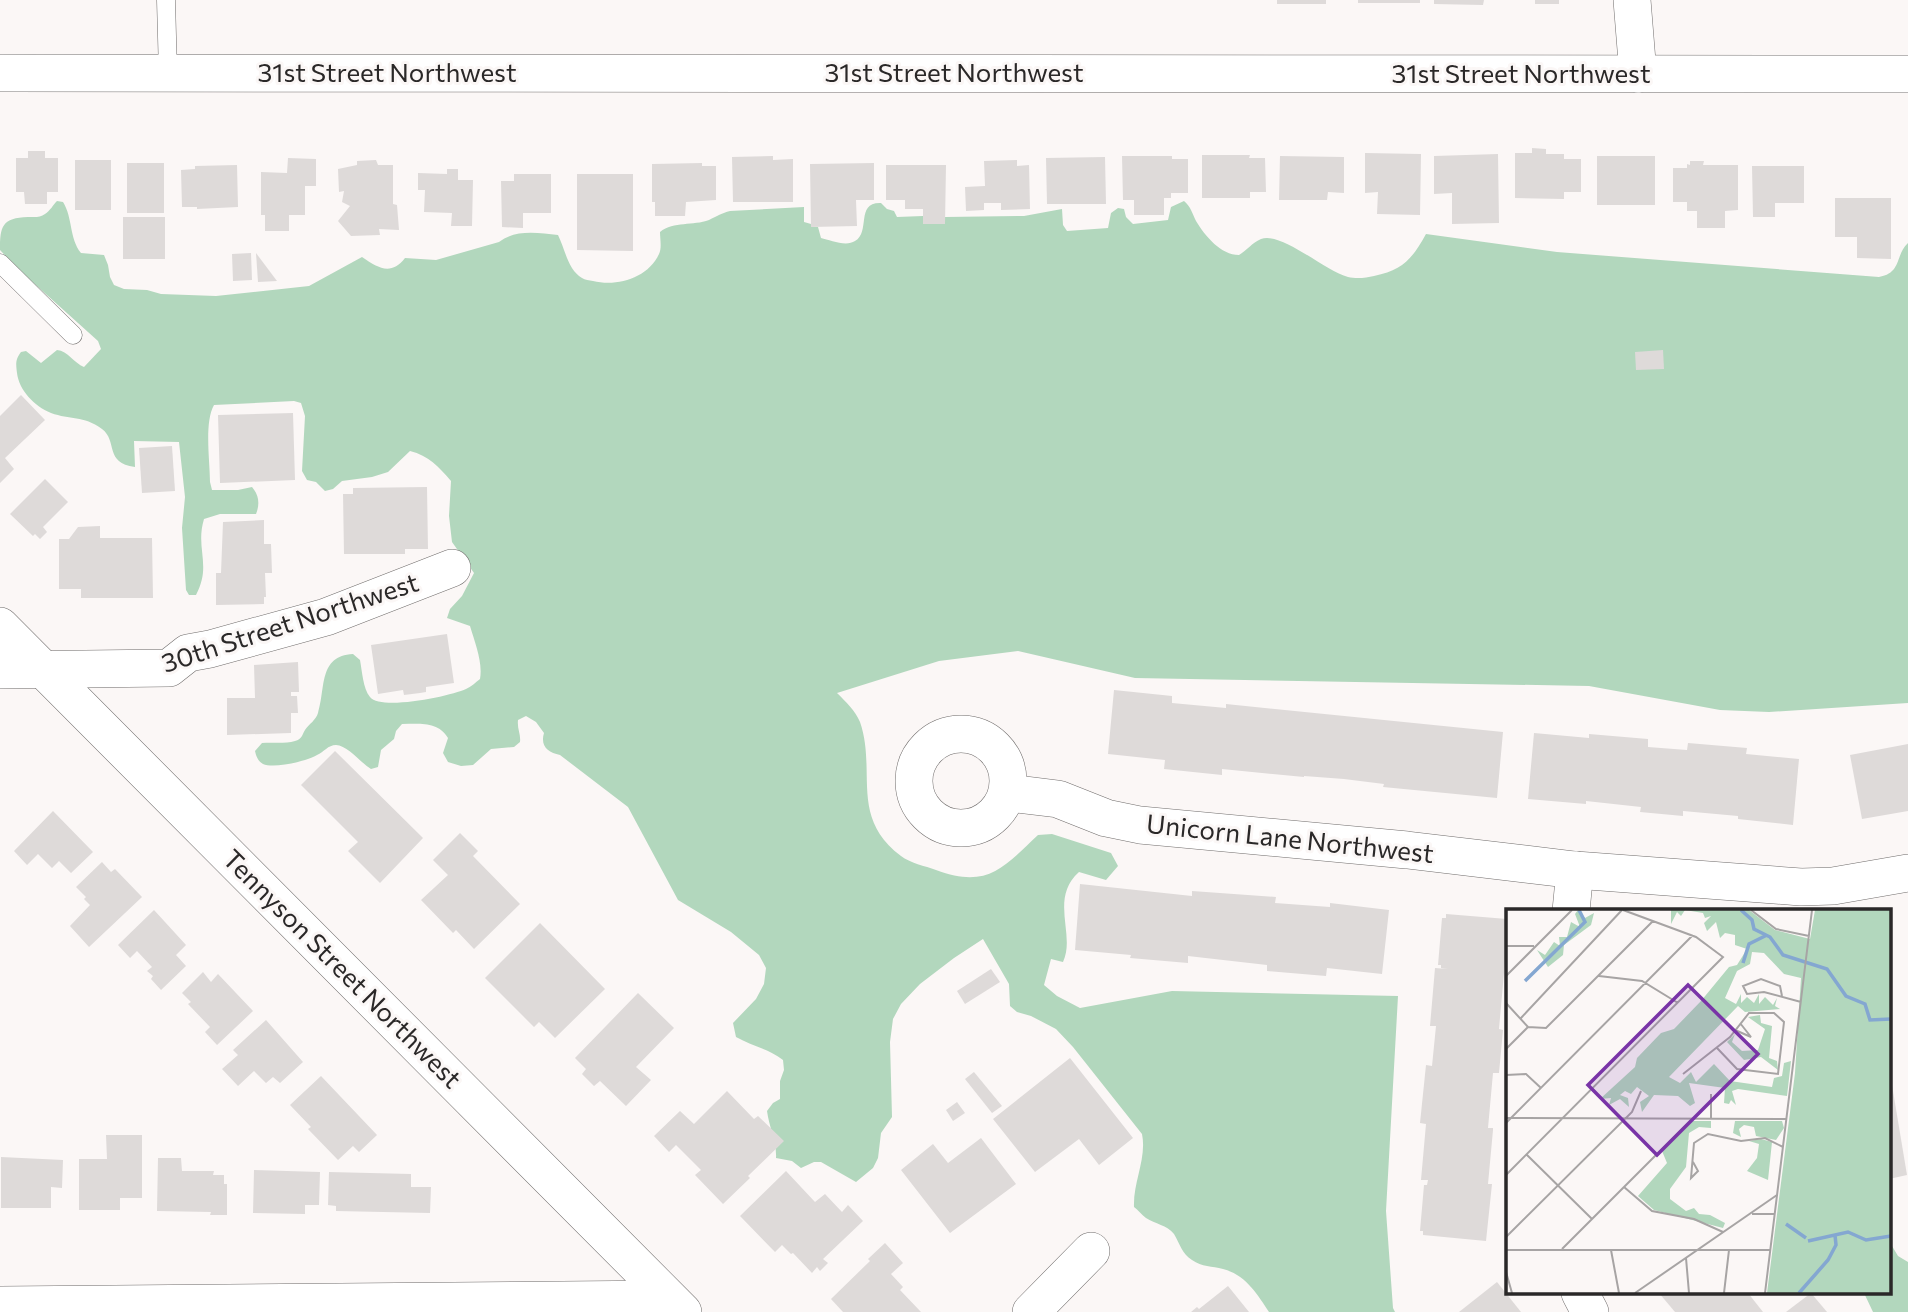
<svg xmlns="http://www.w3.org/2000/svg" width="1908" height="1312" font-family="Commissioner,sans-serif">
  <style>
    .green { fill: #b2d7bd }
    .building { fill: #dedad9 }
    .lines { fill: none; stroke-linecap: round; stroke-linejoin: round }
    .lane-casing { stroke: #706d6c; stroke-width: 19 }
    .street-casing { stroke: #706d6c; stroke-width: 38 }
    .lane { stroke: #fff; stroke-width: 18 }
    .street { stroke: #fff; stroke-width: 37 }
    .labels { text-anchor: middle; stroke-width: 6; stroke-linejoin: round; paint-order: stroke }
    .street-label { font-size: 26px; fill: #2a2828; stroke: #fbf7f6 }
    .inset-river { fill: none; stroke: #84a7d1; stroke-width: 3.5 }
    .inset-road { fill: none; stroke: #a7a4a4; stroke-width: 2 }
    .view { fill: #7934a7; fill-opacity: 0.15; stroke: #7934a7; stroke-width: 3.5 }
    .inset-edge { fill: none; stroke: #2a2828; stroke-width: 3.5 }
  </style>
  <rect width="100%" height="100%" fill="#fbf7f6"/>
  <g class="green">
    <path d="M57 201 63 202C73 218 69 238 81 253L104 255 108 265 110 277 114 285 124 289 147 290 161 294 216 296 309 286 362 257C378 268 391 276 405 258L436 260 499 242C516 229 538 233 558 235 565 249 568 270 582 278 585 280 589 280 593 281 617 287 648 278 659 254 662 248 660 239 660 232 674 221 693 226 709 220 717 216 722 213 730 211L804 207V222L811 224V227H818L821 238C830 240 846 247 855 241 871 232 855 202 881 203L887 209 894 211 897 217 923 216V224H945V217L1024 216 1062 209 1063 225 1067 231 1108 228 1111 213 1118 208 1124 209 1126 217 1133 224 1168 220 1171 207 1184 201C1191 207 1192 213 1196 221 1205 236 1221 255 1239 255 1246 251 1253 242 1261 239 1281 231 1325 271 1348 277 1356 279 1366 278 1374 276 1403 270 1412 259 1426 234L1557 252 1879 277C1902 273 1895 255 1908 243V703L1769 712 1720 710 1589 686 1135 678 1018 651 939 661 837 693C846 702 855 710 860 722 877 771 849 817 901 856 910 863 925 866 936 870 987 889 1003 868 1038 835L1052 834 1111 853 1118 866 1106 880 1079 872C1049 899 1076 935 1063 962L1051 959 1044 985 1057 996 1080 1008 1172 991 1398 996 1386 1211 1393 1308 1395 1312H1269C1257 1294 1246 1275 1223 1269 1212 1266 1202 1267 1192 1260 1182 1254 1180 1244 1174 1234 1167 1225 1155 1224 1146 1218 1142 1215 1138 1210 1134 1207 1133 1182 1147 1158 1142 1134L1073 1047 1056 1029 1031 1016 1017 1012 1010 1006 1009 984 983 939 954 958 920 984 901 1004 893 1019 890 1042 892 1117 881 1133 878 1158 873 1168 856 1182 821 1162H814L801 1168 792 1161 776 1158C777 1142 769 1127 767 1111L773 1103 780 1099V1081L784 1070 783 1060C769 1049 752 1046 736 1037L733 1023 756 999 764 984 766 968 759 955 731 932 678 900 628 807 560 755C548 753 540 746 544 733L536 722 526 716 518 720C517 729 521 734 520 742L514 747 491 749 473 765 461 766 448 762 443 753 448 738C438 721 419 724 402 724L396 731 394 739 381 750 378 767 371 769C361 763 347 745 336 745 328 745 324 752 317 755 307 761 274 769 263 764 258 761 256 756 255 751L262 743C272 742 285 744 295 741 302 739 302 735 305 730 309 724 316 720 318 713 326 688 318 656 353 654L360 660C362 670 363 689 370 697 381 711 451 696 466 689 471 687 476 682 480 679 483 662 475 643 470 626L447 618 450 609 462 596 474 573 452 542 449 516 451 481C438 466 429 456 410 451L388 472 372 477 342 481 333 489 325 491 316 482 307 480 302 471 305 416 301 403 294 401 214 405C204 423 210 461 210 482L212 490H238L252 487C259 495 260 504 256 514H220L204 519C195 549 212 565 196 595H189L186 590 182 528 185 497 179 442 134 441 135 467C104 463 118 441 102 429 83 415 70 420 51 413 34 406 19 390 17 373 16 364 15 360 21 352L26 351 41 363 57 350C68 351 74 363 84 367L101 349 98 341 18 269 0 250C0 226 2 218 28 217 34 217 40 218 45 214 50 211 53 205 57 201Z"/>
    <polygon points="1889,1241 1898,1256 1908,1262 1908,1312 1873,1312 1864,1293 1889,1293"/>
  </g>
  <g class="building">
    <rect x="1277" y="0" width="49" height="4"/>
    <rect x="1358" y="0" width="62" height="3"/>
    <polygon points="1434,0 1484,0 1483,5 1434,4"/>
    <rect x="1535" y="0" width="24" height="4"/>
    <polygon points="1532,148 1546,149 1546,154 1564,154 1564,159 1581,159 1581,192 1564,192 1564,199 1515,198 1515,153 1532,153"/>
    <polygon points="28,151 45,151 45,158 58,158 58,192 47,192 47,204 25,204 24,192 16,192 16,158 28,158"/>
    <polygon points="1365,153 1421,154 1420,215 1377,214 1378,192 1365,193"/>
    <polygon points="1498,154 1499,223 1452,224 1452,193 1434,194 1434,156"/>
    <polygon points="1202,155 1250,155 1249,158 1265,158 1266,192 1250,192 1250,198 1202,198"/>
    <polygon points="773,156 773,160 793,159 793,202 733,202 732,157"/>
    <polygon points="1122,156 1172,156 1172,159 1188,159 1188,193 1171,193 1171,198 1164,198 1164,215 1134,215 1134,200 1123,200"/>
    <polygon points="1280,156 1344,157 1344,193 1328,192 1327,200 1279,200"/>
    <rect x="1597" y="156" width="58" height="49"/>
    <polygon points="1105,157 1106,204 1047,204 1046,158"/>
    <polygon points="288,158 316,159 316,186 305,186 305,215 289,215 289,231 265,231 265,215 261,215 261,172 287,173"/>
    <rect x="75" y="160" width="36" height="50"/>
    <polygon points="376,160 378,165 393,165 393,204 397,205 399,230 379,229 380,235 351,236 338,221 350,206 342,202 344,191 339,192 338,169 357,165 357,161"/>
    <polygon points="1017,160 1017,166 1029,165 1030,209 1001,210 1001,203 984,203 984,210 966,211 965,187 985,186 984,161"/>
    <polygon points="1690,161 1704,161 1703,165 1738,165 1738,210 1725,211 1725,228 1697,228 1697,211 1687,211 1687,202 1673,202 1673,168 1687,168 1687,164 1690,165"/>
    <rect x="127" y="163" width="37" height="50"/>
    <polygon points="702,163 702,166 716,166 716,200 686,202 685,216 655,216 655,202 652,202 652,164"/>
    <polygon points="874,163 874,200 856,200 857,226 811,227 810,164"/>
    <polygon points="237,165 238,207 197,209 197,207 182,207 181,170 195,169 195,166"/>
    <polygon points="886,165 946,165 945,224 923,224 923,209 905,209 905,200 886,200"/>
    <polygon points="1752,166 1804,166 1804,203 1775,203 1775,217 1753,217"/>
    <polygon points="447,169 458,169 458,180 473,180 472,226 451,226 452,213 424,212 425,190 418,190 418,173 447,174"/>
    <polygon points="514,174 551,174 551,213 523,213 523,228 502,227 501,181 514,181"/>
    <polygon points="577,174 633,174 633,251 577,250"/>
    <polygon points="1835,198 1891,198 1891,259 1857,258 1857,237 1835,237"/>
    <rect x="123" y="217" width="42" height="42"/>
    <polygon points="251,253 252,280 233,281 232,254"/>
    <polygon points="256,253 277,281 258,282"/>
    <polygon points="1663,350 1664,369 1636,370 1635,352"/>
    <polygon points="21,395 45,420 5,458 14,469 0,483 0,416"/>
    <polygon points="293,413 295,480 220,483 218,415"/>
    <polygon points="172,446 175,491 142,493 139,448"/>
    <polygon points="45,479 68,502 43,527 47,532 40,539 35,534 33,536 10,514"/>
    <polygon points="427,487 428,549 405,549 405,554 344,554 343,494 353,494 353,488"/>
    <polygon points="264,520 264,544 271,544 272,573 265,573 266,597 264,597 264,604 216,605 216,573 221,573 223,522"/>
    <polygon points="100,526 100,538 152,538 153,598 81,598 81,589 59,589 59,539 69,539 78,527"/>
    <polygon points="447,634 454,683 426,687 426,692 420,693 404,695 403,690 378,694 371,645"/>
    <polygon points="298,662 299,692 291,692 291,696 297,696 298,713 291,713 291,733 227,735 227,698 255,698 254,665"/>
    <polygon points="1114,690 1172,696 1172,703 1226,708 1226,704 1503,732 1497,798 1383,787 1384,784 1344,779 1304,776 1304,777 1222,769 1222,775 1164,769 1165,760 1108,754"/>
    <polygon points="1534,733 1589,738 1589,734 1648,739 1648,747 1687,750 1688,743 1747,748 1746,754 1799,759 1793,825 1738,819 1738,816 1683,811 1683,816 1640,812 1641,807 1586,801 1586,804 1528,799"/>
    <polygon points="1908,744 1908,811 1862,819 1850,755"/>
    <polygon points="335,751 423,838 380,883 348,851 358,842 301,785"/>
    <polygon points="53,811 93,852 71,873 59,861 52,868 38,854 27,865 14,851"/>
    <polygon points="460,833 478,851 473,856 520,904 474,949 456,930 453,933 421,900 448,875 433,860"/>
    <polygon points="102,862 111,872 115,869 142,897 89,947 70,926 90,905 84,899 86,897 76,887"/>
    <polygon points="1080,884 1192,896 1192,891 1276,897 1275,903 1330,907 1330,903 1389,910 1382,974 1327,968 1326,976 1267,971 1267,965 1188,956 1188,963 1130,958 1131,955 1075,950"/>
    <polygon points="154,910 186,945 176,955 186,966 161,990 151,979 153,976 147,971 152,967 137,951 130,958 118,945"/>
    <polygon points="1446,914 1507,919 1507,939 1499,1029 1503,1030 1499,1073 1493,1073 1488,1128 1493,1128 1493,1130 1488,1184 1492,1184 1486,1241 1423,1235 1423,1231 1420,1231 1424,1185 1427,1185 1428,1180 1421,1180 1426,1124 1420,1123 1426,1065 1432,1066 1436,1026 1430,1026 1435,968 1448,969 1441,968 1441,965 1438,965 1442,918 1446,918"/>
    <polygon points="540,923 605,989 555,1038 539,1022 534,1027 485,978"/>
    <polygon points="991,969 1000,982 965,1004 957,991"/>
    <polygon points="203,972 211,982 218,974 253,1011 217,1045 205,1032 210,1027 188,1004 191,1002 182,993"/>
    <polygon points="638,993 674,1028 636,1067 651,1080 626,1106 600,1081 594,1086 582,1074 586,1069 575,1058"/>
    <polygon points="266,1020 303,1062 280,1083 273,1077 266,1083 254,1071 238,1086 222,1069 238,1055 233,1050"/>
    <polygon points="1070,1058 1133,1138 1099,1165 1079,1139 1035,1172 993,1119"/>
    <polygon points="974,1072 1002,1106 992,1113 965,1079"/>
    <polygon points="321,1076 377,1135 359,1152 353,1146 338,1160 308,1129 311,1127 290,1105"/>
    <polygon points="1889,1079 1891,1079 1907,1175 1889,1179"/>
    <polygon points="727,1091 754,1119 758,1116 784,1141 748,1176 750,1178 723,1204 695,1175 701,1170 676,1145 669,1152 654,1136 680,1111 694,1124"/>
    <polygon points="957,1102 965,1113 953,1121 946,1110"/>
    <polygon points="106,1135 142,1135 142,1198 120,1198 120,1210 79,1210 79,1159 107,1159"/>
    <polygon points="981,1138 1016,1184 950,1233 901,1170 933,1144 948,1163"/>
    <polygon points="1,1157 63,1160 62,1188 51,1187 51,1208 1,1208"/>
    <polygon points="158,1158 181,1158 182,1171 214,1171 213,1175 224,1175 224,1184 227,1184 227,1215 210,1215 211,1212 157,1211"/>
    <polygon points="254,1170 320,1172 319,1205 305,1205 305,1214 253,1213"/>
    <polygon points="786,1171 815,1202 825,1194 842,1212 848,1205 863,1221 823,1259 828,1263 820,1271 817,1267 812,1273 793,1253 791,1254 782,1245 775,1252 740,1216"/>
    <polygon points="329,1172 411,1174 411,1187 431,1187 430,1213 336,1211 336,1206 328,1205"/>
    <polygon points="885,1243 903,1263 891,1274 903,1287 900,1290 921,1312 843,1312 831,1299 870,1261 868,1259"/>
    <polygon points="1497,1282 1521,1312 1459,1312"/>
    <polygon points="1228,1286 1249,1312 1191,1312 1197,1307 1199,1309"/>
    <polygon points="1659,1293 1748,1293 1763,1312 1675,1312"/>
    <polygon points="1811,1293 1827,1312 1786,1312"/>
  </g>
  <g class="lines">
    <defs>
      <g id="lane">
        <polyline points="166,0 168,73"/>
        <polyline points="0,263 73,335"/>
      </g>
      <g id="street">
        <polyline points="1632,0 1638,74"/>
        <polyline points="0,73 1908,74"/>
        <polyline points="0,626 683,1312"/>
        <polyline points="0,670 169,668 188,653 210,649 326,617 452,568"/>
        <circle cx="961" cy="781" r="47"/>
        <polyline points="1008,793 1058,799 1106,818 1140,825 1407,850 1575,870 1801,887 1833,886 1908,873"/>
        <polyline points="1571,911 1575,870"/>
        <polyline points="1580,1293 1590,1312"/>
        <polyline points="0,1305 669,1299"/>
        <polyline points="1031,1312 1091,1251"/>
      </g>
    </defs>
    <use href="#lane" class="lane-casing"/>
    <use href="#street" class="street-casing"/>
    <use href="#lane" class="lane"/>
    <use href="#street" class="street"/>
  </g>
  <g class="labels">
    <g class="street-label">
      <text x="387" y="82">31st Street Northwest</text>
      <text x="954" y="82">31st Street Northwest</text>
      <text x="1521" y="83">31st Street Northwest</text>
      <text transform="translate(290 623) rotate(-18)" y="9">30th Street Northwest</text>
      <text transform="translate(1290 839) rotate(6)" y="9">Unicorn Lane Northwest</text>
      <text transform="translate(342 969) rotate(45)" y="9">Tennyson Street Northwest</text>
    </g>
  </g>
  <g transform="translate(1506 909)">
    <rect width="385" height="385" fill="#fbf7f6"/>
    <path d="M72 1 79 9 88 4 85 16 58 36 57 46 42 58 31 41 39 46 48 33 54 37 53 28H61L65 13 74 18 69 5ZM165 1H243L269 21 304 30 309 1H385V384H261L289 164 295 69 278 65 258 44 246 43 244 55 231 62 219 89 230 95 235 85V94L241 88 248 94 253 85V95L259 88 267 96 271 89 269 97 274 100 239 103 232 97 163 168 174 174 185 163 190 173 208 155 224 172 266 178 268 169 276 167 278 154 285 152 281 187 232 180 226 182 230 196 225 191 223 195 218 194 219 179 183 174 189 194 184 197 172 187 148 186 136 203 134 193 143 187 131 178 125 185 119 182 114 186 122 189 123 198 114 190 103 196 105 189 94 190 129 158 131 149 155 124 168 120 195 92 223 58 231 56 241 40 229 36V26L219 24 214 29 210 13 201 22 198 14 205 7 199 9 197 4 179 1 175 7 171 3 165 15ZM254 106 255 114 266 117 263 149 271 152 272 161 255 148 238 151 221 133 229 125 226 133 236 142 252 141 259 120 242 108ZM187 212H205V219L193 218 183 224 180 258 164 280V290L180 302 188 299 193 305 204 306 219 314 217 319 148 301 132 287 161 254 156 242ZM229 212H276L278 219 270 231 250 227 248 218 238 216 233 220 235 228 227 224ZM255 230 266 233 262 271 241 262 251 249 253 235 243 232Z" fill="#b2d7bd"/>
    <path class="inset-river" d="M235 1 246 11 248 20 264 28 277 46 321 60 340 87 359 95 364 111 385 110M237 54 243 35 261 26M19 72 79 13 73 1M280 315 300 329M302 332 342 323 360 331 385 327M293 384 322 351 330 336 329 326"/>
    <path class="inset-road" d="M245 1 270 20 303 27M0 37H28M0 67 66 1M93 67 136 72 172 94M276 87 274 77 255 70 237 77 241 85 258 83 295 93M0 94 22 118M15 109 116 1M229 121 245 128 234 114M0 140 22 118 40 119 147 12M177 165 224 128 243 104H268L278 113 272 165 231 160 211 139M0 166 20 165 35 179M205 185V210M0 209 280 210M0 214 187 26M20 245 86 310M187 253 192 262 185 269 188 234 202 225 235 232 259 229 277 238M0 266 217 48 190 28 117 1M118 278 146 302 188 310 217 323M246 305H269M0 328 126 203 135 182M56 340 186 210M0 341H265M105 341 113 384M180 349 183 384M0 363 6 384M129 384 271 286M218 384 223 341M259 384 306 1"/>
    <path class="view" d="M182 76 252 145 151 246 82 176Z"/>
    <rect width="385" height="385" class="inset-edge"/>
  </g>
</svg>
